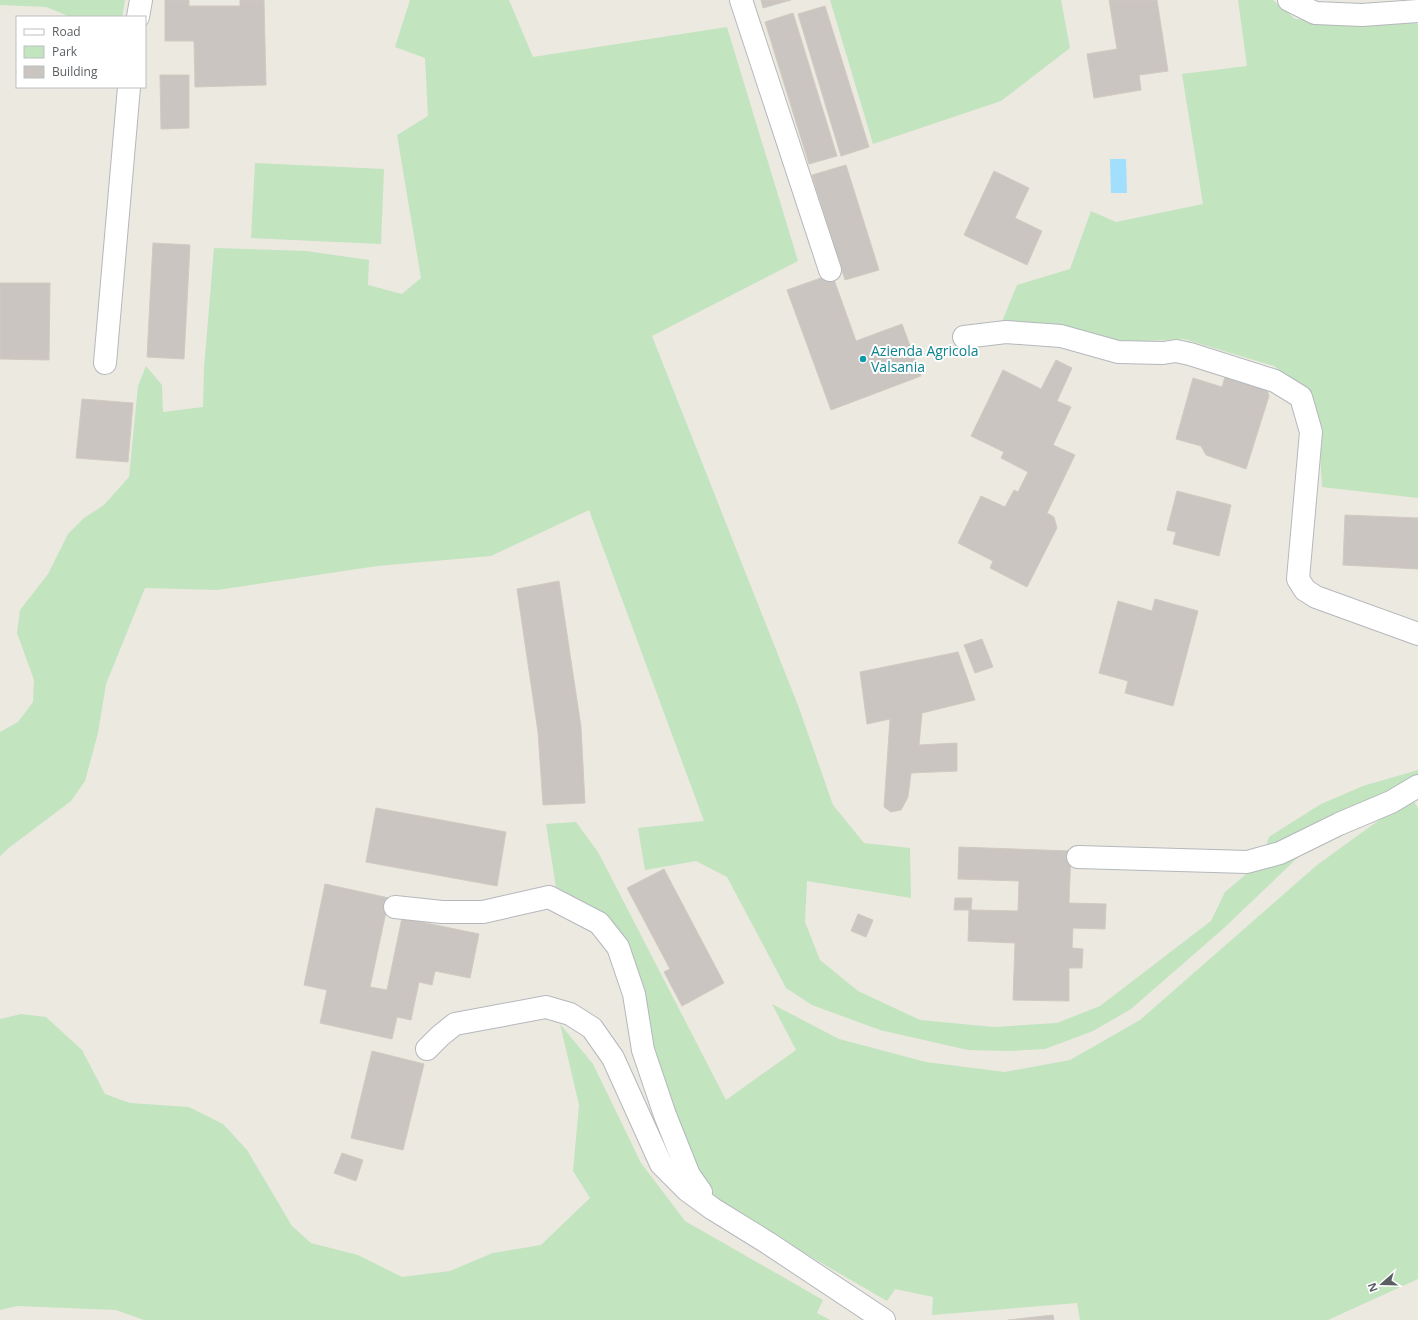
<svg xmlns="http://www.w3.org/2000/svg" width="1418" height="1320" font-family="'Open Sans',sans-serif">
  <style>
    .green { fill: #c2e4be }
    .water { fill: #a1dffc }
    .building { fill: #cac5c1; stroke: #d1cac0 }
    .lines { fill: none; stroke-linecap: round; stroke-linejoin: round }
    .minor-casing { stroke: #b4b8bc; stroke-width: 24 }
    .minor { stroke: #fff; stroke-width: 22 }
    .culture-dot { fill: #0f9aa8; stroke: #fff; stroke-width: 1.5 }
    .labels { text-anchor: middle; stroke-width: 4; stroke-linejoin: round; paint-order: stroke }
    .culture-label { font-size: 14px; fill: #0d838f; stroke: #fff; text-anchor: start }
  </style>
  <rect width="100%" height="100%" fill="#ece9e1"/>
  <g class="green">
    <polygon points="0,0 125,0 122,17 71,17 46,7 0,5"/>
    <polygon points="410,0 509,0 533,57 727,27 798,261 652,336 799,708 833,805 864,843 910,848 911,898 807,881 805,922 820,960 858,991 920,1020 994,1027 1057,1023 1100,1006 1211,921 1225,892 1251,870 1313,843 1224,928 1131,1009 1093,1031 1045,1049 1007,1051 968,1050 880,1030 812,1005 786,988 727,877 696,861 645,870 638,828 704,821 589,510 491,556 377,566 217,590 145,588 106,684 98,733 85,781 71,801 10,847 0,856 0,732 18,722 33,702 34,680 17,633 20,610 48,574 68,534 84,518 104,505 129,477 138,386 146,366 162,385 163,412 203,407 204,368 214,248 306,251 369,260 368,285 402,294 421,278 397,135 428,116 425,58 395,47"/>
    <polygon points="830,0 1061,0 1070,48 1001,101 873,144"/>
    <polygon points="1238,0 1273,0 1295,19 1342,23 1410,22 1418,24 1418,498 1322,487 1319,435 1307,391 1274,366 1184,339 1128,342 1057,329 1001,324 1017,285 1070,269 1091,211 1116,222 1203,204 1182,74 1247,66"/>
    <polygon points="255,163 384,169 381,244 251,238"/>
    <polygon points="1418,770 1418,779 1264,852 1269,837 1321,804 1363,786"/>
    <polygon points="1411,797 1418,808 1418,1279 1328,1320 1080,1320 1077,1303 932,1315 933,1297 895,1289 887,1301 720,1204 695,1173 647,1033 592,910 556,887 546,824 576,822 598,852 726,1100 796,1050 772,1004 839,1039 926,1062 1005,1072 1070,1060 1140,1020 1317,865"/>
    <polygon points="21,1014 46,1017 82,1050 105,1094 130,1103 189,1107 223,1124 247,1150 292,1226 311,1243 358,1255 402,1277 450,1271 493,1253 541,1245 590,1198 573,1171 579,1105 560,1024 593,1064 641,1163 685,1221 823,1300 817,1313 830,1320 144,1320 116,1310 17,1306 0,1310 0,1019"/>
  </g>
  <polygon class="water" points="1110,159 1126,159 1127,193 1111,193"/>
  <g class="building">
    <polygon points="165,0 189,0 189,6 240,6 240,0 264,0 266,85 195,87 194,41 165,41"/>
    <polygon points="761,0 791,0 763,8"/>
    <polygon points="1109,0 1157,0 1168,71 1139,75 1141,90 1094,98 1087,54 1117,49"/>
    <polygon points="825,6 869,147 841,156 798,14"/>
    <polygon points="793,13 837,156 809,164 765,22"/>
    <polygon points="160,75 189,75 189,128 161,129"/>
    <polygon points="846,165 879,270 845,280 812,175"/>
    <polygon points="994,171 1029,188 1015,218 1042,231 1027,265 964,235"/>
    <polygon points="153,243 190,245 184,359 147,357"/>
    <polygon points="832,274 856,341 902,324 921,376 831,410 787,290"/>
    <polygon points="0,283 50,283 49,360 0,359"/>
    <polygon points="1056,360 1072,368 1057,401 1071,407 1053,445 1075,455 1047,513 1054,517 1057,528 1027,587 990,568 993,561 958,543 981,496 1005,507 1014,490 1018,492 1028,472 1001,458 1004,452 971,436 1003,370 1041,389"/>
    <polygon points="1226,373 1265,383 1269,396 1246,469 1206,455 1201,446 1176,439 1193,378 1222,387"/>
    <polygon points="82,399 133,403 128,462 76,458"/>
    <polygon points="1177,491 1231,505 1219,556 1173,544 1176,532 1167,530"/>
    <polygon points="1345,515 1418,518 1418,569 1343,565"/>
    <polygon points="559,581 581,727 585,803 543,805 538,732 517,589"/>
    <polygon points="1155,599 1198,611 1173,706 1125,693 1128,681 1099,673 1118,601 1152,611"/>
    <polygon points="982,639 993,667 975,673 964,645"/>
    <polygon points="958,652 975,700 922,713 919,745 957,743 957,771 911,773 908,797 901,810 891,812 884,807 890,719 867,724 860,672"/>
    <polygon points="376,808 506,832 497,886 366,862"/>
    <polygon points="959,847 1071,851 1069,903 1106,904 1105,929 1073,928 1072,948 1083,949 1082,968 1069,968 1069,1001 1013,1000 1015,943 968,941 969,910 954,910 955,898 972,898 971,910 1018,911 1019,881 958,879"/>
    <polygon points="664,869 724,983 682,1006 664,972 670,969 627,888"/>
    <polygon points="325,884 389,898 370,987 387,990 402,918 479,934 470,978 435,971 432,985 419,982 411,1020 397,1017 392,1039 320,1023 327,990 304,985"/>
    <polygon points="858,914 873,920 866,937 851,931"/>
    <polygon points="372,1051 424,1064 403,1150 351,1138"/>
    <polygon points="342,1153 363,1160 356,1181 334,1173"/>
    <polygon points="1053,1315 1054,1320 1008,1320"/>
  </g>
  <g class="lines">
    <defs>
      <g id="minor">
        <polyline points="741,0 830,270"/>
        <polyline points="1289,0 1315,13 1362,15 1418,11"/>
        <polyline points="138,17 141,0"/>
        <polyline points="964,337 1006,332 1061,336 1118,352 1163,353 1176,351 1190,354 1275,381 1301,397 1311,432 1298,579 1305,590 1316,597 1418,634"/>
        <polyline points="105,363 129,87"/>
        <polyline points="1078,857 1247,862 1280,853 1339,824 1391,802 1418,786"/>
        <polyline points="395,907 442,912 483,912 549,897 599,923 618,947 634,994 643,1050 665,1115 689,1175 701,1192"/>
        <polyline points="427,1049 440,1036 455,1024 546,1007 570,1014 592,1028 613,1058 661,1164 687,1190 713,1209 768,1243 884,1320"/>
      </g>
    </defs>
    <use href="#minor" class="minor-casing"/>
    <use href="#minor" class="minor"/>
  </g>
  <circle class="culture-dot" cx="863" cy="359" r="4"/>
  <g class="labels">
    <g class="culture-label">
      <text x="871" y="356">Azienda Agricola<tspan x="871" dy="16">Valsania</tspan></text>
    </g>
  </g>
  <rect x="16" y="16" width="130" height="72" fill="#ffffff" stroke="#bdbfc0"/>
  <rect x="24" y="29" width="20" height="6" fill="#ffffff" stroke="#bdbfc0"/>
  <text x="52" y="36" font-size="12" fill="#5a5e62">Road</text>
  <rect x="24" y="46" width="20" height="12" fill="#c2e4be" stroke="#bdbfc0"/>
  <text x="52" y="56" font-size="12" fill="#5a5e62">Park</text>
  <rect x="24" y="66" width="20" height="12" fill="#cac5c1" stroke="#bdbfc0"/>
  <text x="52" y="76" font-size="12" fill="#5a5e62">Building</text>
  <g transform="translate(1382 1284) rotate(250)" stroke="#ffffff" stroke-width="3" paint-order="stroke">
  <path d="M0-3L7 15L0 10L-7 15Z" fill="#5a5e62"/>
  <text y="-6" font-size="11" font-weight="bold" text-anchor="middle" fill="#5a5e62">N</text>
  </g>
</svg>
